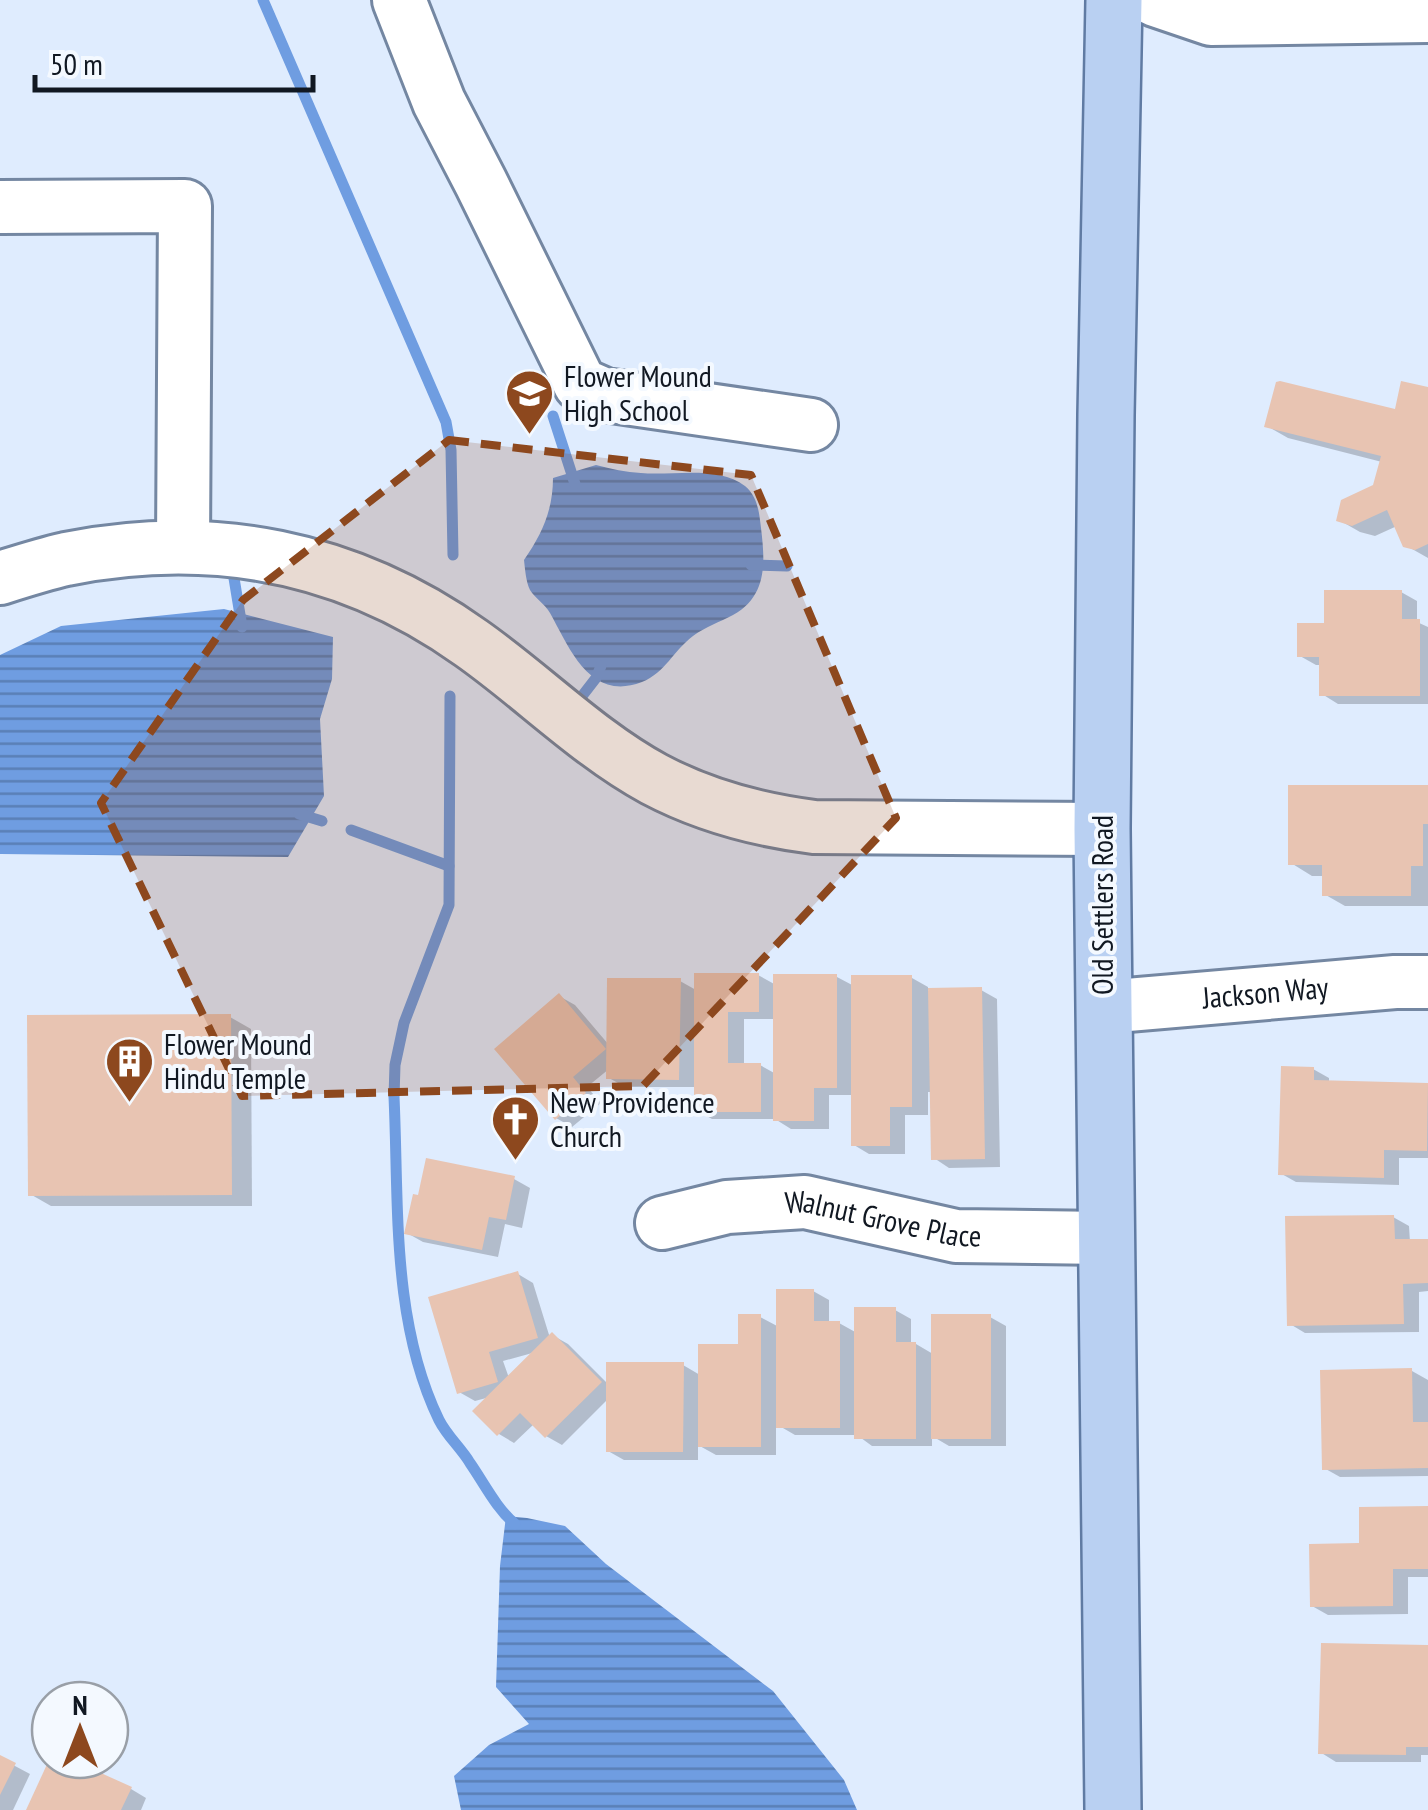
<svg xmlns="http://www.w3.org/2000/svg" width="1428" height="1810" font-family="'PT Sans Narrow',sans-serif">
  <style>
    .water { fill: url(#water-rules) }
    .shadow { fill: #0003; fill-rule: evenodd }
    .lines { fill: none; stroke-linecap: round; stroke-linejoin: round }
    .stream { stroke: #6f9de1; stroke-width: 11 }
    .building { fill: #e8c4b2 }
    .minor-casing { stroke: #7487a2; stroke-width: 58 }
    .major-casing { stroke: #607ba3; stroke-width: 60 }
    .minor { stroke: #fff; stroke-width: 52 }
    .major { stroke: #b9d0f2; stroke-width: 55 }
    .marked { fill: #8d481e; fill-opacity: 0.2; stroke: #8d481e; stroke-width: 8; stroke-dasharray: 20 12; stroke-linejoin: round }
    .labels { text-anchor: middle; stroke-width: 8; stroke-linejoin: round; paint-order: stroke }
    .poi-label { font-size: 30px; fill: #111822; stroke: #f4f9ff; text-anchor: start }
    .street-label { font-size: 30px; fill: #111822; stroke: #f4f9ff }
  </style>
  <defs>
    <pattern id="water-rules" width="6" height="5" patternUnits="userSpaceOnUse" patternTransform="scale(2.5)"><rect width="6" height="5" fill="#6f9de1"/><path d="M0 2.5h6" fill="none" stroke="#5a7fb6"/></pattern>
  </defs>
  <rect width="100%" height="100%" fill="#dfecfe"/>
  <g class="water">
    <path d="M596 465C611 469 626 472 641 473 673 476 718 465 745 486 758 497 759 512 761 528 765 561 768 596 733 615 720 622 705 627 693 636 674 650 665 673 642 682 590 702 570 649 550 613 545 604 535 598 530 590 526 582 525 569 524 560 542 534 553 510 553 478Z"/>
    <polygon points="224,609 333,637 332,679 320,719 324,796 288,857 0,854 0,655 61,626"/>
    <polygon points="506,1516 527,1518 565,1526 606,1564 773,1691 844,1780 857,1810 461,1810 454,1776 489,1745 529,1724 496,1687 500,1566"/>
  </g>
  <g class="shadow">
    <polygon points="1428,390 1428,558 1405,545 1397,526 1375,536 1360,532 1339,520 1375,487 1382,462 1288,438 1267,426 1396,412"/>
    <polygon points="1401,592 1417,601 1417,622 1428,627 1428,704 1338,704 1322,694 1322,665 1316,665 1300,656 1326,626"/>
    <polygon points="1428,788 1428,906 1345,906 1324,894 1324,876 1312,876 1291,863"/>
    <path d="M758 975 776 985 837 977 854 986 912 978 928 987V991L981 990 997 999 1000 1167 949 1168 934 1158 932 1092H928V1115H905V1154H869L854 1145V1095H829V1129H791L775 1119H712L696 1110V1087H625L609 1078V1069L587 1087 601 1103 572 1127 556 1118 559 996 575 1005 609 1045 680 981 696 990ZM744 1019H776V1074L760 1065H744Z"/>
    <polygon points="230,1017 251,1029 252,1206 51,1206 30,1194"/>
    <polygon points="1313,1069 1329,1078 1329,1082 1428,1085 1428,1158 1399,1158 1399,1185 1296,1182 1280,1173"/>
    <polygon points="514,1179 530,1188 522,1228 505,1224 498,1257 423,1242 407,1233"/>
    <polygon points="1393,1217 1409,1226 1410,1242 1428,1241 1428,1291 1419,1292 1419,1332 1305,1333 1290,1324"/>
    <path d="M518 1274 533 1283 550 1338 552 1335 568 1344 609 1385 683 1365 700 1375 741 1347 760 1317 779 1327 813 1291 829 1300V1323H839L857 1333 895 1310 911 1319V1344H916L933 1354 990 1317 1006 1326V1446H949L932 1436V1446H872L857 1435H795L776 1424V1455H716L698 1445V1460H624L608 1451V1399L562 1445 546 1436 534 1424 514 1443 499 1434 490 1397 475 1401 459 1392ZM536 1352 509 1378 503 1361Z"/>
    <polygon points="1412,1371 1428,1380 1428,1476 1340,1477 1324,1468"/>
    <polygon points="1428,1509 1428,1577 1408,1577 1408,1614 1328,1615 1312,1606 1361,1545"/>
    <polygon points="1428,1647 1428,1755 1421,1755 1421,1762 1336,1762 1320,1752"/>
    <polygon points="0,1758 30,1774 13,1810 0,1810"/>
    <polygon points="52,1760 66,1760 131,1789 146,1798 141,1810 29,1810"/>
  </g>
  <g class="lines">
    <g class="stream">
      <polyline points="263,0 446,422 451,450 453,555"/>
      <polyline points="553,416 575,484"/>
      <polyline points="751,565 787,566"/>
      <polyline points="233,572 242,627"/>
      <path d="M450 696 449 905 404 1023 395 1065 394 1097C399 1204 391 1321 439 1420 447 1436 461 1448 470 1463 484 1483 496 1508 515 1524"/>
      <polyline points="579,700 596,678 601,666"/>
      <polyline points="299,814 322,821"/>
      <polyline points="351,830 449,866"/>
    </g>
  </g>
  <g class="building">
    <polygon points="1280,381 1395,409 1401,381 1428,387 1428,544 1415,550 1403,547 1387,510 1352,526 1336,521 1341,500 1373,485 1381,456 1264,427 1276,382"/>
    <polygon points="1324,590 1402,590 1402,619 1420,619 1420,696 1319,696 1319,657 1297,657 1297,623 1324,623"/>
    <polygon points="1288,785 1428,785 1428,824 1423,824 1423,866 1411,866 1411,896 1322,896 1322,865 1288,865"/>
    <polygon points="694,973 759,973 759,1012 728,1012 728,1063 761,1063 761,1112 694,1112"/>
    <polygon points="773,974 837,974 837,1088 814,1088 814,1121 773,1121"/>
    <polygon points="851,975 912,975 912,1107 890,1107 890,1146 851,1146"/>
    <polygon points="607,978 681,978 679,1080 606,1079"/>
    <polygon points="982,987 985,1159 931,1160 928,988"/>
    <polygon points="559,993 606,1049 573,1077 586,1093 555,1120 494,1049"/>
    <polygon points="231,1014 232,1195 28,1196 27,1015"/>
    <polygon points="1281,1066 1314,1067 1314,1080 1428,1083 1427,1151 1384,1150 1384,1178 1278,1175"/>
    <polygon points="426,1158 515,1176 506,1220 489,1217 482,1250 404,1234 413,1194 418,1195"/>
    <polygon points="1394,1215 1395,1239 1428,1239 1428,1283 1403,1284 1404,1324 1287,1326 1285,1216"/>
    <polygon points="518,1271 538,1338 489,1352 498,1382 457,1394 428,1297"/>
    <polygon points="776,1289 814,1289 814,1321 840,1321 840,1428 776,1428"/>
    <polygon points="854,1307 896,1307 896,1342 916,1342 916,1439 854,1439"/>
    <polygon points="738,1314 761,1314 761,1447 698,1447 698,1344 738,1344"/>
    <rect x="931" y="1314" width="60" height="125"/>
    <polygon points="552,1332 602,1382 545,1438 520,1413 497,1436 472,1411"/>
    <polygon points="606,1362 684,1362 683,1452 606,1452"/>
    <polygon points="1412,1368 1413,1422 1428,1422 1428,1468 1322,1470 1320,1370"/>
    <polygon points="1428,1506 1428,1569 1393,1569 1393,1606 1310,1607 1309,1544 1359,1543 1359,1507"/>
    <polygon points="1321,1643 1428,1645 1428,1747 1406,1747 1406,1755 1318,1754"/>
    <polygon points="0,1755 16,1763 0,1795"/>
    <polygon points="49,1760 72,1760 132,1787 121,1810 26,1810"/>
  </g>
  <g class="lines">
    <defs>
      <g id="minor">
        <polyline points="399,0 439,102 481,183 580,384 605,395 811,425"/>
        <polyline points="1155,0 1211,19 1428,16"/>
        <polyline points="0,207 185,206 183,547"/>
        <path d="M0 578C22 571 44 564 66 559 212 530 349 556 471 643 531 685 589 744 654 779 703 805 759 820 814 827L1102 829"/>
        <path id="s1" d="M1104 1007 1395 982H1428"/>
        <path id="s2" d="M662 1223 727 1207 805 1202 956 1236 1106 1238"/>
      </g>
      <polyline id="major" points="1113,1810 1102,829 1106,415 1114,0"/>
    </defs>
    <use href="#minor" class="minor-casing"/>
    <use href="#major" class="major-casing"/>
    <use href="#minor" class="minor"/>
    <use href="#major" class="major"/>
  </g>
  <path class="marked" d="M449 440 751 475 896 818 643 1086 242 1096 101 803 243 600Z"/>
  <defs>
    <symbol id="school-pin" viewBox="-11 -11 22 30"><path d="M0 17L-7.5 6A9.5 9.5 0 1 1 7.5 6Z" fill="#8d481e" stroke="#f4f9ff"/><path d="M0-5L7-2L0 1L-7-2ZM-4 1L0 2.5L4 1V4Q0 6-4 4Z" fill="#fff"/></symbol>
    <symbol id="building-pin" viewBox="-11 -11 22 30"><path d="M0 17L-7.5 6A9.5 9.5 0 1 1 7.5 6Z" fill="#8d481e" stroke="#f4f9ff"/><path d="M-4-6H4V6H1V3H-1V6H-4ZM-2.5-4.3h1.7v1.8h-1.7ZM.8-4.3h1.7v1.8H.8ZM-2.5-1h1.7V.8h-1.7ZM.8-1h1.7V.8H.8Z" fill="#fff"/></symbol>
    <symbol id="church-pin" viewBox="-11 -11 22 30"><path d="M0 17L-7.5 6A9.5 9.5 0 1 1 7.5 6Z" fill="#8d481e" stroke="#f4f9ff"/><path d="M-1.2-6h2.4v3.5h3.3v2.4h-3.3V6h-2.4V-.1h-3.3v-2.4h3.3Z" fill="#fff"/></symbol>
  </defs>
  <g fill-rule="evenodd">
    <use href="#school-pin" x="502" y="366" width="55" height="75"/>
    <use href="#building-pin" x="102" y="1034" width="55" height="75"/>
    <use href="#church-pin" x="488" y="1092" width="55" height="75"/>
  </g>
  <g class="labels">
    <g class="poi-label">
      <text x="564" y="387">Flower Mound<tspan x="564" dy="34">High School</tspan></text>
      <text x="164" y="1055">Flower Mound<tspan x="164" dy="34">Hindu Temple</tspan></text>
      <text x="550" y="1113">New Providence<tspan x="550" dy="34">Church</tspan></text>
    </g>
    <g class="street-label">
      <text transform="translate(1103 905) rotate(-90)" y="10">Old Settlers Road</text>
      <text dy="10" stroke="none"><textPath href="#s1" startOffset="162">Jackson Way</textPath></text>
      <text dy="10" stroke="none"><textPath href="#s2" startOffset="225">Walnut Grove Place</textPath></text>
    </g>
  </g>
  <g transform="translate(80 1730)"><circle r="48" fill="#f4f9ff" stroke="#999fa7" stroke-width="2.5"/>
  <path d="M0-8L18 38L0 25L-18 38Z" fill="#8d481e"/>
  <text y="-15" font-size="28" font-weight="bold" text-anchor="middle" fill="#111822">N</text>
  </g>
  <path d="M35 75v15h278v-15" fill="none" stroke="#111822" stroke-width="5"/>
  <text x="50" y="75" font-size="30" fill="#111822" stroke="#f4f9ff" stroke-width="8" paint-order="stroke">50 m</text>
</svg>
